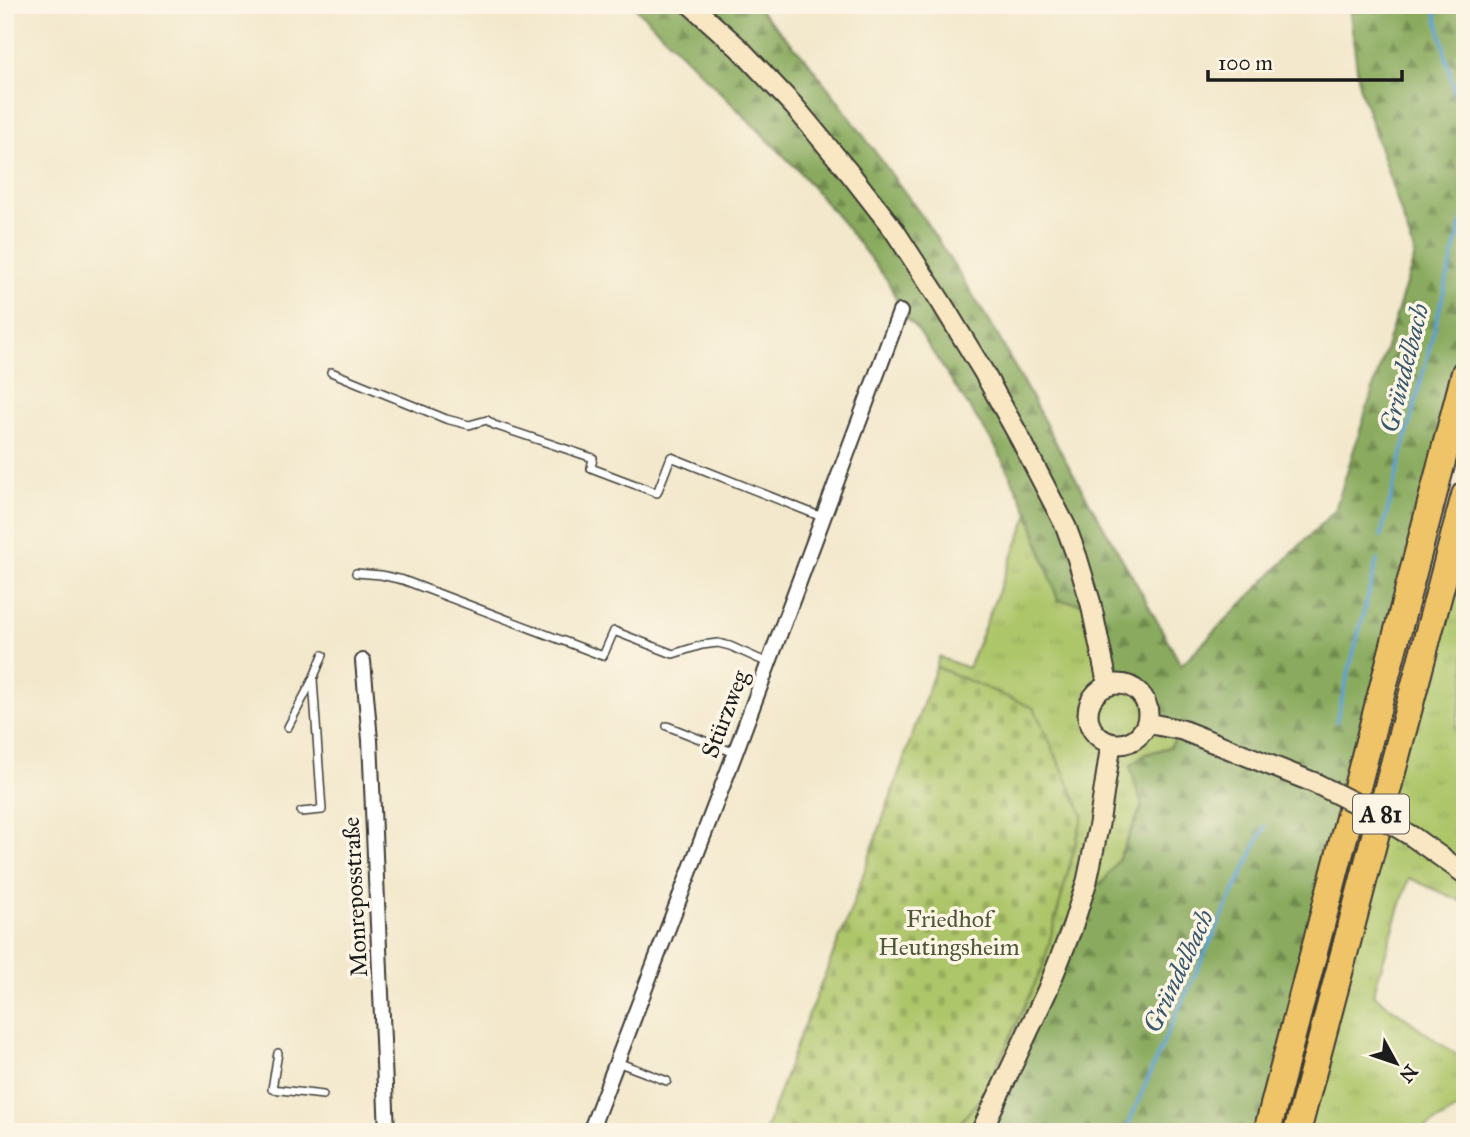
<svg xmlns="http://www.w3.org/2000/svg" width="1470" height="1137" font-family="'IM FELL Great Primer',serif">
  <style>
    .grass { fill: url(#grass-tufts); stroke: #657144; stroke-width: 2 }
    .forest { fill: url(#forest-firs); stroke: #53643e; stroke-width: 2 }
    .cemetery { fill: url(#cemetery-stones); stroke: #657144; stroke-width: 2 }
    .lines { fill: none; stroke-linecap: round; stroke-linejoin: round }
    .stream { stroke: #5da2d2; stroke-width: 3.5 }
    .service-casing { stroke: #3c3b36; stroke-width: 10 }
    .minor-casing { stroke: #3c3b36; stroke-width: 18 }
    .secondary-casing { stroke: #3c3b36; stroke-width: 23 }
    .motorway-casing { stroke: #3c3b36; stroke-width: 30 }
    .service { stroke: #fff; stroke-width: 7 }
    .minor { stroke: #fff; stroke-width: 14 }
    .secondary { stroke: #f9e7c3; stroke-width: 19 }
    .motorway { stroke: #efc469; stroke-width: 26 }
    .secondary-bridge-casing { stroke: #3c3b36; stroke-width: 23; stroke-linecap: butt }
    .secondary-bridge { stroke: #f9e7c3; stroke-width: 19 }
    .labels { text-anchor: middle; stroke-width: 7; stroke-linejoin: round; paint-order: stroke }
    .shield { fill: #fcf5e5; stroke: #5f5d58; stroke-width: 2 }
    .shield-label { font-size: 23px; font-weight: bold; fill: #1c1c1c }
    .street-label { font-size: 24px; fill: #1c1c1c; stroke: #fcf5e5 }
    .park-label { font-size: 24px; fill: #4f5838; stroke: #fcf5e5 }
    .water-label { font-size: 26px; font-style: italic; fill: #39586e; stroke: #fcf5e5 }
  </style>
  <defs>
    <pattern id="grass-tufts" width="24" height="20" patternUnits="userSpaceOnUse" patternTransform="scale(1.75)"><rect width="24" height="20" fill="#aec66b"/><path d="M3 7l-1-3M5 7V3M7 7l1-3M15 17l-1-3M17 17v-4M19 17l1-3" fill="none" stroke="#95aa5c"/></pattern>
    <pattern id="forest-firs" width="22" height="20" patternUnits="userSpaceOnUse" patternTransform="scale(1.75)"><rect width="22" height="20" fill="#8aab5f"/><path d="M5 1l3.5 6h-7zM16 11l3.5 6h-7z" fill="#708a4e"/></pattern>
    <pattern id="cemetery-stones" width="16" height="16" patternUnits="userSpaceOnUse" patternTransform="scale(1.75)"><rect width="16" height="16" fill="#aec66b"/><path d="M2 7V4a2 2 0 0 1 4 0v3zM10 15v-3a2 2 0 0 1 4 0v3z" fill="#95aa5c"/></pattern>
  </defs>
  <rect width="100%" height="100%" fill="#fcf5e5"/>
  <filter id="ink" filterUnits="userSpaceOnUse"><feTurbulence type="fractalNoise" baseFrequency=".0143" numOctaves="2"/><feDisplacementMap in="SourceGraphic" scale="14" xChannelSelector="R" yChannelSelector="G"/><feConvolveMatrix kernelMatrix="1 2 1 2 8 2 1 2 1" color-interpolation-filters="sRGB"/></filter>
  <filter id="wash" filterUnits="userSpaceOnUse"><feTurbulence type="fractalNoise" baseFrequency=".00686" numOctaves="4" result="noise"/><feDisplacementMap in="SourceGraphic" scale="28" xChannelSelector="R" yChannelSelector="G"/><feGaussianBlur stdDeviation="1.57" result="paint"/><feColorMatrix in="noise" values="0 0 0 0 0 0 0 0 0 0 0 0 0 0 0 0 0 1.4 0 .05"/><feComposite in="paint" operator="in"/></filter>
  <g filter="url(#wash)">
    <rect width="100%" height="100%" fill="#f3e8cc"/>
    <g class="grass">
      <polygon points="1465,495 1465,682 1456,729 1465,768 1465,906 1459,900 1409,878 1373,994 1441,1044 1465,1060 1465,1105 1418,1132 1297,1132"/>
      <path d="M1029 514 1058 600 1091 604 1117 684C1140 687 1150 700 1147 723L1182 730 1170 747 1146 754 1142 806 1118 860 1102 884 981 1132H952L984 1094 1043 966 1083 815 1034 709 936 667 939 657 968 668Z"/>
    </g>
    <path class="forest" d="M633 5H755L805 58 836 98 924 219 967 286 994 329 1067 463 1139 588 1181 665 1335 510 1415 255 1359 85 1349 5H1463L1465 41V373L1267 1132H981L1087 881 1102 884 1118 860 1142 807 1130 766 1146 754 1170 747 1181 730 1147 723C1150 701 1139 687 1117 684L1091 605 1058 600 1029 514 997 449 917 329 900 312 895 296 887 280 838 217 797 169Z"/>
    <polygon class="cemetery" points="936,667 1034,708 1083,815 1043,966 984,1094 952,1132 765,1132 797,1043 848,918"/>
    <g class="lines">
      <g class="stream">
        <polyline points="1434,5 1465,138"/>
        <polyline points="1381,536 1465,210"/>
        <polyline points="1336,722 1377,560"/>
        <polyline points="1125,1132 1167,1034 1265,826"/>
      </g>
    </g>
  </g>
  <g filter="url(#ink)">
    <g class="lines">
      <defs>
        <g id="service">
          <polyline points="331,372 446,419 469,425 487,420 494,425 593,458 591,468 657,493 671,457 822,517"/>
          <polyline points="356,573 381,575 403,580 603,656 614,631 673,654 702,645 718,643 730,646 768,663"/>
          <polyline points="667,726 735,753"/>
          <polyline points="288,727 313,679"/>
          <polyline points="301,812 322,810 313,679 323,655"/>
          <polyline points="278,1053 272,1089 323,1095"/>
          <polyline points="617,1062 667,1081"/>
        </g>
        <g id="minor">
          <polyline points="363,661 370,740 387,1132"/>
          <polyline points="590,1132 735,753 900,312"/>
        </g>
        <g id="secondary">
          <polyline points="691,5 740,49 794,106 852,176 894,230 941,302 983,371 1021,440 1066,527 1077,557 1091,604 1108,686"/>
          <circle cx="1118" cy="714" r="30"/>
          <polyline points="1147,723 1182,730 1315,783"/>
          <polyline points="1413,837 1465,874"/>
          <polyline points="981,1132 1047,991 1072,928 1087,881 1099,824 1111,744"/>
        </g>
        <g id="motorway">
          <polyline points="1267,1132 1465,373"/>
          <polyline points="1297,1132 1465,495"/>
        </g>
      </defs>
      <use href="#service" class="service-casing"/>
      <use href="#minor" class="minor-casing"/>
      <use href="#secondary" class="secondary-casing"/>
      <use href="#motorway" class="motorway-casing"/>
      <use href="#service" class="service"/>
      <use href="#minor" class="minor"/>
      <use href="#secondary" class="secondary"/>
      <use href="#motorway" class="motorway"/>
      <defs>
        <polyline id="secondary-bridge" points="1315,783 1367,809 1413,837"/>
      </defs>
      <use href="#secondary-bridge" class="secondary-bridge-casing"/>
      <use href="#secondary-bridge" class="secondary-bridge"/>
    </g>
  </g>
  <g class="labels">
    <rect class="shield" x="1353" y="794.5" width="56" height="39" rx="5"/>
    <g class="shield-label">
      <text x="1381" y="822">A 81</text>
    </g>
    <g class="street-label">
      <text transform="translate(725 714) rotate(-69)" y="8">Stürzweg</text>
      <text transform="translate(355 897) rotate(-93)" y="8">Monreposstraße</text>
    </g>
    <g class="park-label">
      <text x="949" y="927">Friedhof<tspan x="949" dy="28">Heutingsheim</tspan></text>
    </g>
    <g class="water-label">
      <text transform="translate(1404 368) rotate(-76)" y="9">Gründelbach</text>
      <text transform="translate(1178 971) rotate(-65)" y="9">Gründelbach</text>
    </g>
  </g>
  <rect width="1470" height="1137" fill="none" stroke="#fcf5e5" stroke-width="28"/>
  <g transform="translate(1396 1063) rotate(130)" stroke="#fcf5e5" stroke-width="5" paint-order="stroke">
  <path d="M0-5L12 26L0 18L-12 26Z" fill="#1c1c1c"/>
  <text y="-10" font-size="19" font-weight="bold" text-anchor="middle" fill="#1c1c1c">N</text>
  </g>
  <path d="M1208 70v10h194v-10" fill="none" stroke="#1c1c1c" stroke-width="3.5"/>
  <text x="1218" y="70" font-size="21" fill="#1c1c1c" stroke="#fcf5e5" stroke-width="5" paint-order="stroke">100 m</text>
</svg>
